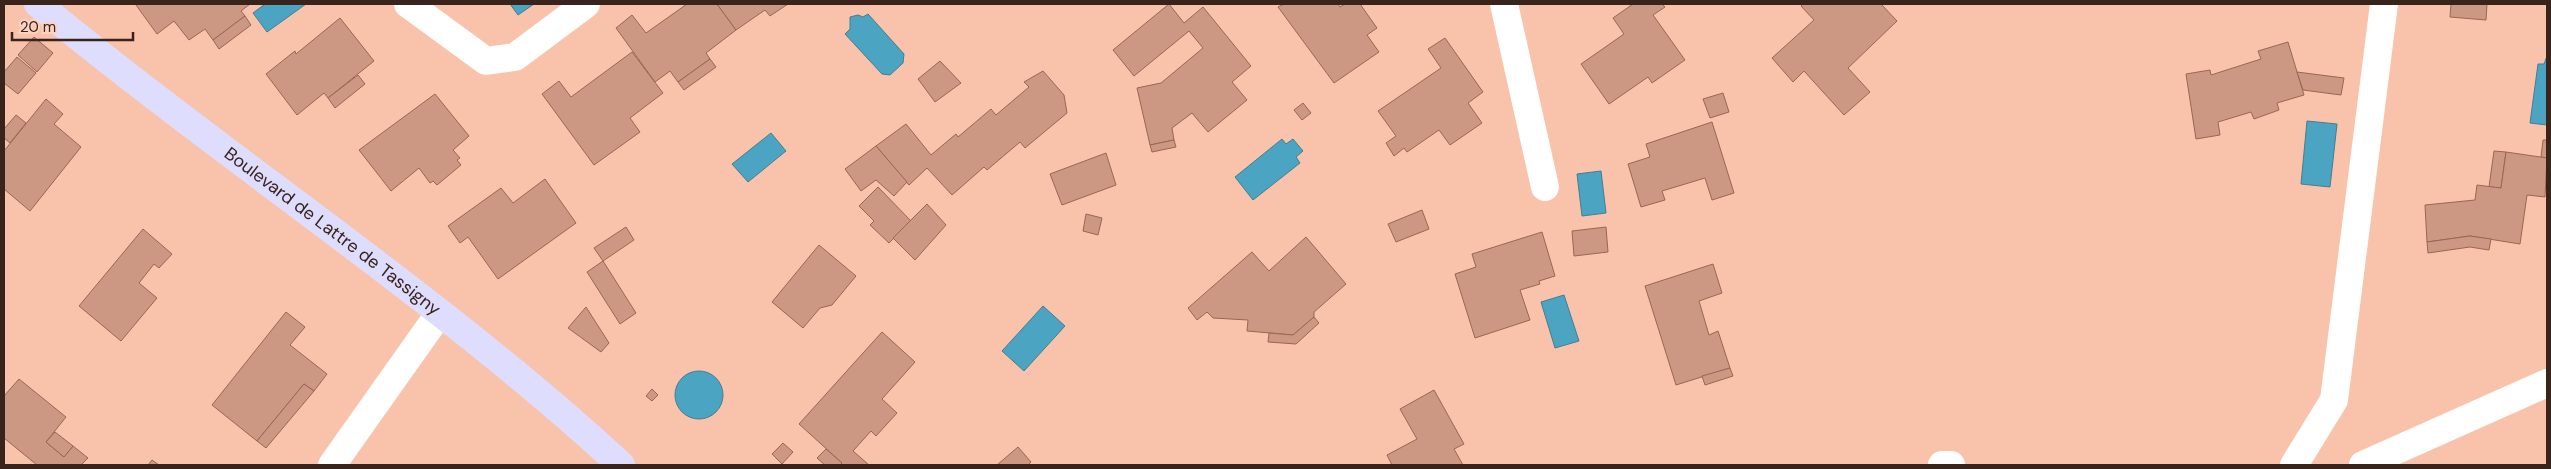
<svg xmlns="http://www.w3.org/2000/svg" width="2551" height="469" font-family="'DM Sans',sans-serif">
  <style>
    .water { fill: #4ba4c2; stroke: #457e90 }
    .building { fill: #cc9883; stroke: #986753 }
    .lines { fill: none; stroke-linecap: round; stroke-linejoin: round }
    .street { stroke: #fff; stroke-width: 28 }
    .secondary { stroke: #deddfd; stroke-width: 28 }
    .labels { text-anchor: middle; stroke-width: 5; stroke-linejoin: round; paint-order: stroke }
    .street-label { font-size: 18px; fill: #38241b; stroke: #fed2c0 }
  </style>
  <rect width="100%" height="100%" fill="#f8c2ab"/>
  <g class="water">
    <polygon points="265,4 306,4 267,32 253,13"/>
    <polygon points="510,4 534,4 518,15"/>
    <polygon points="868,14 904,54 903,63 890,75 882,74 845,34 850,29 850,17 858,15 863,17"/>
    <polygon points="2547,56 2547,125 2530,123 2538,64 2544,64"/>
    <polygon points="2307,121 2337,124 2330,187 2301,184"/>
    <polygon points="771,133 786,151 748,182 732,164"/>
    <polygon points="1282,139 1286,144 1293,139 1303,151 1296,157 1300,163 1253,200 1235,177"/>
    <polygon points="1601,171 1606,213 1582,216 1577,174"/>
    <polygon points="1564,295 1579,341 1555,348 1541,302"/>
    <polygon points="1043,306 1065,326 1024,371 1002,351"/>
    <circle cx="699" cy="395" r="24"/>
  </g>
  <g class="building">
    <polygon points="137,4 250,4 241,11 245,16 213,40 205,29 189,40 174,21 157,34 136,5"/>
    <polygon points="687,4 717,4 736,30 706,53 710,59 678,82 670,71 655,82 616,28 632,15 646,33"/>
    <polygon points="717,4 788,4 770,16 765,10 736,30"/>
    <polygon points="1169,4 1184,23 1203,7 1251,66 1232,82 1247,100 1208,132 1192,113 1172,128 1174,140 1150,145 1137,88 1161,83 1203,48 1189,31 1134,76 1113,50"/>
    <polygon points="1284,4 1338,4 1340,7 1345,4 1360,4 1377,28 1367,35 1379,52 1334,83 1278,7"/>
    <polygon points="1633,4 1662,4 1665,7 1653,15 1685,60 1652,83 1648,77 1609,104 1581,64 1624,34 1613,18"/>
    <polygon points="1803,4 1881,4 1897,21 1848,68 1870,92 1844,115 1804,71 1793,82 1772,58 1814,20 1801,6"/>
    <polygon points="2451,4 2487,4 2486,20 2450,17"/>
    <polygon points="245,16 251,25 219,49 213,40"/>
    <polygon points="340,18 374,61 328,98 324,93 297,115 266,74 295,51 296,54"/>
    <polygon points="34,37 53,53 37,72 18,55"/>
    <polygon points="1445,38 1483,92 1468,103 1482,123 1450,145 1439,130 1407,152 1404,148 1394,156 1386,143 1396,136 1378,111 1441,68 1428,49"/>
    <polygon points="2288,42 2304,95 2277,103 2279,110 2254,119 2251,112 2218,122 2220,135 2196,139 2186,74 2210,70 2211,75 2261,59 2258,51"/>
    <polygon points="632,52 663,93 630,118 640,132 594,165 542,94 559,81 571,97"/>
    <polygon points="17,57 36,73 18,94 4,83 4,72"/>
    <polygon points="710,59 716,67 684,90 678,82"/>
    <polygon points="940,61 961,83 935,102 918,79"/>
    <polygon points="1043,71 1064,95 1067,113 1025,148 1020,142 987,170 984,167 952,195 927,168 909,185 876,146 906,124 931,155 956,134 958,137 991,109 996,115 1029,87 1024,82"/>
    <polygon points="2297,72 2344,78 2341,95 2303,90"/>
    <polygon points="358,75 365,84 335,108 328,98"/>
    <polygon points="1723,93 1729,112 1710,118 1703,99"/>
    <polygon points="435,94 469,136 453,150 460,158 457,160 461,165 437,185 433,181 430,183 419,168 391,191 359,150"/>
    <polygon points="46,99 63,114 54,124 81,147 30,211 4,189 4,151"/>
    <polygon points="1303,103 1311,113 1302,120 1294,110"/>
    <polygon points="16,115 26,123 10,143 4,138 4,129"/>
    <polygon points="1712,122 1734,193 1712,200 1705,178 1662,191 1665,200 1641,207 1628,164 1650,157 1646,144"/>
    <polygon points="1174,140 1176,147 1152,152 1150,145"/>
    <polygon points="2543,140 2547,140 2547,158 2541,157"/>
    <polygon points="876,146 907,182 894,196 876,180 861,191 845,169"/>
    <polygon points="2494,151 2506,152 2501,188 2489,187"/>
    <polygon points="2506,152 2547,158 2545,197 2527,195 2520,244 2470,236 2427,242 2425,205 2475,200 2477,185 2501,188"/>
    <polygon points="1106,153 1116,185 1062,205 1050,174"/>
    <polygon points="545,179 576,223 498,279 468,237 460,243 448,226 501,188 513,203"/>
    <polygon points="878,187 911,221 889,243 870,225 874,221 859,206"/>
    <polygon points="927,204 946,225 915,260 893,238"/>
    <polygon points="1422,210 1429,229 1396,242 1388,224"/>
    <polygon points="1086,214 1102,218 1098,235 1083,231"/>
    <polygon points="626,227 634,240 603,261 594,248"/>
    <polygon points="1606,227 1608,252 1574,256 1572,231"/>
    <polygon points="143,229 172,254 159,268 154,264 139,283 157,298 121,341 79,306"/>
    <polygon points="1542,232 1555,276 1539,281 1540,284 1520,290 1530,320 1475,338 1455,274 1476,267 1472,254"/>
    <polygon points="2470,236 2491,239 2489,250 2470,247 2428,253 2427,242"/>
    <polygon points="1306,237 1346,284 1314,312 1314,317 1293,335 1247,331 1248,320 1213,318 1207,312 1197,320 1188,308 1252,252 1269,271"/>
    <polygon points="819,245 856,276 832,305 820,308 803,328 772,302"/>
    <polygon points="603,261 636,313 620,324 587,272"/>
    <polygon points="1713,264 1722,293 1699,301 1709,335 1718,331 1730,368 1676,385 1645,286"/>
    <polygon points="586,307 609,343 601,352 568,328"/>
    <polygon points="286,312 305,327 290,345 327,374 314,391 304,384 257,441 212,405"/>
    <polygon points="1314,317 1319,323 1296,344 1268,342 1269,333 1293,335"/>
    <polygon points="882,332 915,362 882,399 897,413 876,436 871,431 853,451 869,465 840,465 842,463 799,424"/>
    <polygon points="1730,368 1733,376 1705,385 1702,376"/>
    <polygon points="19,379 66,417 46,442 64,457 73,446 88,458 81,465 37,465 4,438 4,396"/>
    <polygon points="304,384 314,391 266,448 257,441"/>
    <polygon points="652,389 658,395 652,401 646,396"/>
    <polygon points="1434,390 1464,444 1454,449 1463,465 1392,465 1387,455 1417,439 1400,409"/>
    <polygon points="55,432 73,446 64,457 46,442"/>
    <polygon points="783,443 793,452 782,464 772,454"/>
    <polygon points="1018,447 1031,462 1028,465 997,465"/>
    <polygon points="826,449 842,463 840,465 825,465 817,458"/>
    <polygon points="152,460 159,465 148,465"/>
  </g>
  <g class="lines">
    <g class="street">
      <polyline points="408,4 486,61 515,57 586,4"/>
      <polyline points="1504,4 1545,187"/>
      <polyline points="332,465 439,314"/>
      <polyline points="1942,465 1951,465"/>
      <polyline points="2294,465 2334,400 2384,4"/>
      <polyline points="2363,465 2547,383"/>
    </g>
    <path class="secondary" id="s1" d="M38 4C228 161 440 298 621 465"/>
  </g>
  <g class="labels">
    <g class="street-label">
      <text dy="6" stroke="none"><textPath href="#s1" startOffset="372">Boulevard de Lattre de Tassigny</textPath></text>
    </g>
  </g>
  <rect width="2551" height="469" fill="none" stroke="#38241b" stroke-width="10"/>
  <path d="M12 32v8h121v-8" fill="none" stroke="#38241b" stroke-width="2.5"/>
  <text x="20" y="32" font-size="15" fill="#38241b" stroke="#fed2c0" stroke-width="4" paint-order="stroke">20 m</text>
</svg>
